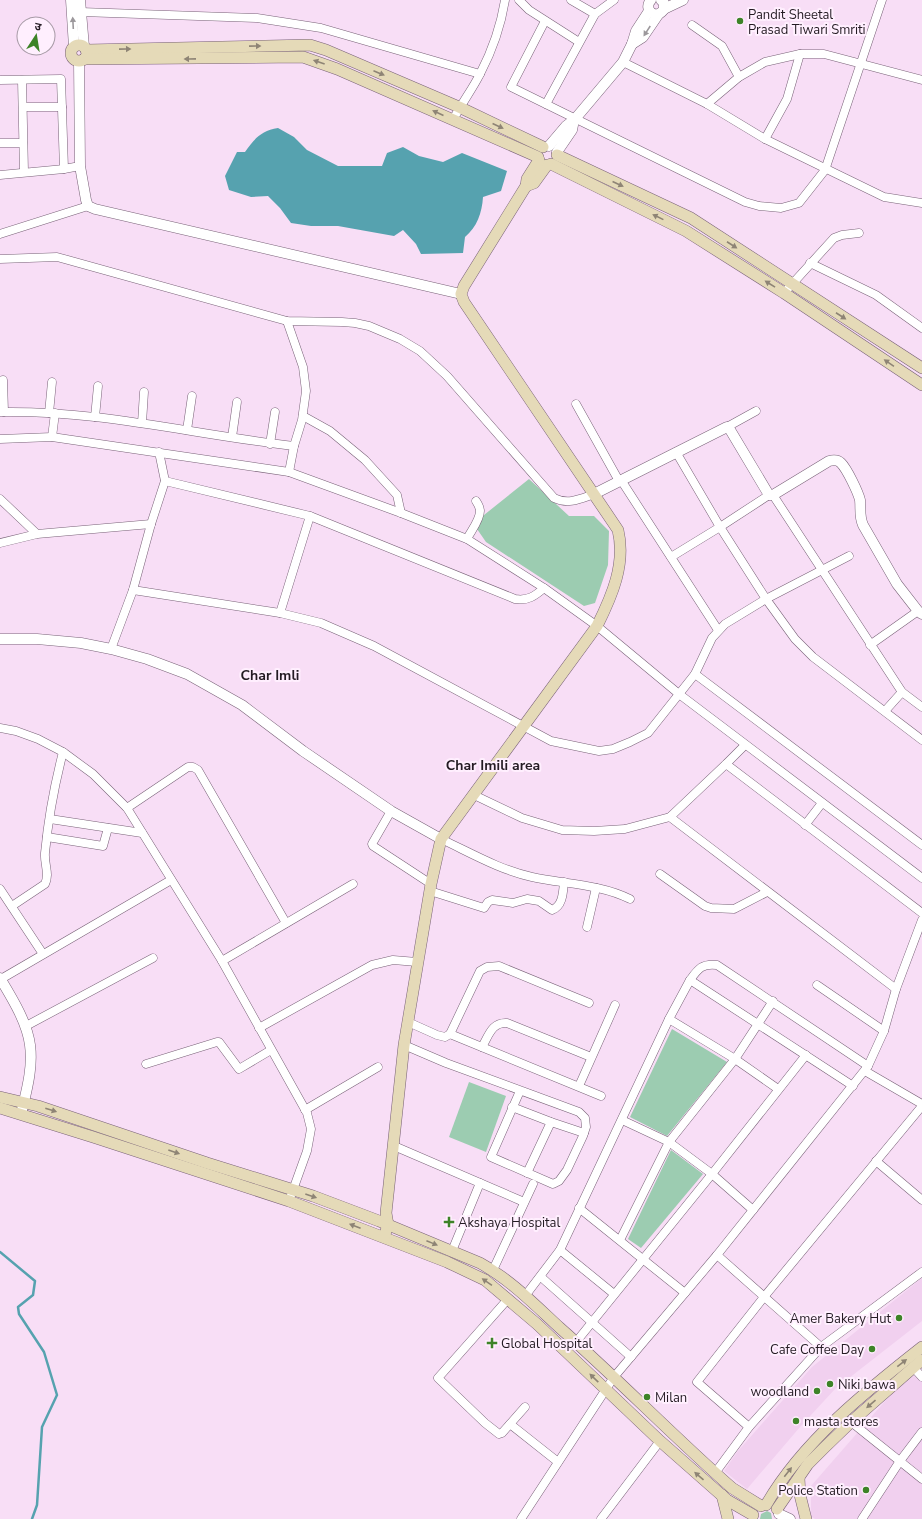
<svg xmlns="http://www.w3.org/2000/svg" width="922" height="1519" font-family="'Nunito Sans','Noto Sans Devanagari',sans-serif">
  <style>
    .built { fill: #f1d0ef }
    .green { fill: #9cccb1 }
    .water { fill: #56a2af }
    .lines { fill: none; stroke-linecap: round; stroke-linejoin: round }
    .stream { stroke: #56a2af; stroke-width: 2.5 }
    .minor-casing { stroke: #796278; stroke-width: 9 }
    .tertiary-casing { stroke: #796278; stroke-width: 11 }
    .secondary-casing { stroke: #796278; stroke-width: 12 }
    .minor { stroke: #fff; stroke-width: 8 }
    .tertiary { stroke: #fff; stroke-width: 10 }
    .secondary { stroke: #e5dab8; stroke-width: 11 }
    .oneway { fill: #9c989c }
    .oneway2 { fill: #8e8475 }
    .poi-dot { fill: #3d8327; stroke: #ffeffe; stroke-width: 1.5 }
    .labels { text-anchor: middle; stroke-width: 4; stroke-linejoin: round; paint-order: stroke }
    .poi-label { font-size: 13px; fill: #241b23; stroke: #ffeffe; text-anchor: start }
    .neighbourhood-label { font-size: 14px; font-weight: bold; fill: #241b23; stroke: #ffeffe }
  </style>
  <rect width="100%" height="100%" fill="#f8def6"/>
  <g class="built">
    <polygon points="922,1278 922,1321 835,1389 800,1427 747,1489 724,1471 738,1451 812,1367"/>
    <polygon points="922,1370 922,1519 815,1519 811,1516 811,1486 893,1392"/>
  </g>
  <g class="green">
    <polygon points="529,479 569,516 594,516 609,531 608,565 595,603 584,606 486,542 477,529 479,519"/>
    <polygon points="672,1029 727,1062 667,1136 630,1117"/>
    <polygon points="469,1082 506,1096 486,1152 449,1137"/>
    <polygon points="671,1150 703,1174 641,1248 628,1239"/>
    <polygon points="767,1511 771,1513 772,1519 760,1519 761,1514"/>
  </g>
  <path class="water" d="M278 128 294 137 307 150 338 166H382L387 153 403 147 419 156 443 162 462 153 507 171 501 191 483 197C482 213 477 227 465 237L463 253 421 254 416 244 403 230 394 236 338 226H311L291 223 280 208 268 196 251 197 229 190 225 176 237 152H245C255 138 261 131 278 128Z"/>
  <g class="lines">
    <polyline class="stream" points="0,1252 35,1281 33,1295 18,1307 19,1314 44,1352 57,1395 42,1427 37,1505 32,1519"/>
    <defs>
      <g id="minor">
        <polyline points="519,0 529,10 579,42"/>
        <polyline points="571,0 595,14"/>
        <polyline points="81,12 257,18 321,28 480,74"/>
        <polyline points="545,21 511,87 745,202 759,206 781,208 799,203 825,170 882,0"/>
        <polyline points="692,25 722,46 739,77"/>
        <polyline points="623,62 707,104 765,139 884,197 922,203"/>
        <polyline points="0,80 61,79 64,169"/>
        <polyline points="22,80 24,172"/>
        <polyline points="546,104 595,14 614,0"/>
        <polyline points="707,104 739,77 765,62 800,54 824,54 922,80"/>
        <polyline points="23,107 62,107"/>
        <path d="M453 120C461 104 472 90 480 74 492 51 501 25 505 0"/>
        <polyline points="765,139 787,99 800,54"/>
        <polyline points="0,143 23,143"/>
        <polyline points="0,175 64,169 80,166"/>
        <polyline points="0,234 88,206"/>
        <path d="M0 259 57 257 287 321 342 322 355 323 369 326 400 339 420 351 447 376 554 498C568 505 580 499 594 494"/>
        <polyline points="810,263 876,295 922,328"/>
        <polyline points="784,293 834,238 842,235 859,233"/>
        <polyline points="287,321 303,367 306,391 302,420 294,446 289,472"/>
        <polyline points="3,380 4,412"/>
        <polyline points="576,404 619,481"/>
        <path d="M0 412C99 410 196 435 294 446"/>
        <polyline points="49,413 52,382"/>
        <polyline points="303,416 330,431 365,460 397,495 401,513"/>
        <polyline points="95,417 98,386"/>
        <polyline points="142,423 144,392"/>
        <polyline points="727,427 756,411"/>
        <polyline points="187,430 192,396"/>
        <polyline points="52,437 55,413"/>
        <polyline points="232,437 237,402"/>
        <polyline points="0,439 52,437 289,472 401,513 467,539 544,588 597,626 679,694 922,878"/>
        <polyline points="270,444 275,412"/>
        <polyline points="676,452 720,527 766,599 795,639 813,657 922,740"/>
        <polyline points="621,480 718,630"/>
        <path d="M165 481 310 516 515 599C528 601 535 596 544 588"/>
        <polyline points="773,495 902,692 922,707"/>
        <polyline points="0,499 37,534"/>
        <path d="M467 539C471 531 480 520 480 511 480 508 478 504 476 501"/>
        <polyline points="0,543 37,534 151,524"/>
        <polyline points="671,557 720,527 769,495"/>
        <polyline points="133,590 280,613 321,623 374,646 551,741 599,751 613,749 630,742 648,733 695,674 712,638 725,624 766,599 849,556"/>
        <polyline points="280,613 310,516"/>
        <polyline points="870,645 918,611"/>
        <polyline points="111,649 133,590 151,524 165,481 159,452"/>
        <polyline points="695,674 922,845"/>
        <polyline points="885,711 902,692"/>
        <polyline points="0,728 16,731 38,739 63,752 93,774 127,808 222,961 307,1113 311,1129 307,1151 289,1201"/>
        <polyline points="726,764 922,913"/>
        <polyline points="474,795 522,818 562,830 594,831 625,829 670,817 726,764 745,745"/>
        <polyline points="127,808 188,767 193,767 198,770 286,923"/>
        <polyline points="391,811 372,844 373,846 431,884"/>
        <polyline points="670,817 896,989"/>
        <polyline points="50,819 142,833"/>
        <polyline points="805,825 822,803"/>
        <polyline points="47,837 103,846 108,828"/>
        <path d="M441 839C471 853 500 870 532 877 564 884 600 884 630 899"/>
        <polyline points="660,874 705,906 711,908 734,909 767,892"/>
        <polyline points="0,889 43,954"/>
        <path d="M430 891 484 908 488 902 492 900 513 903 527 899 539 901 552 910C563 906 563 892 564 882"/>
        <path d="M12 906 45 884C50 874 44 864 45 853 48 821 55 783 63 752"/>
        <polyline points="587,927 596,888"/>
        <polyline points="222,961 353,884"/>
        <polyline points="1,979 171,880"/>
        <path d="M690 980C698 969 702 963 717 965L868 1066"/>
        <polyline points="817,985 884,1031"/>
        <polyline points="669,1019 735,1059 778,1089"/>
        <polyline points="408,1022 437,1035 445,1037 450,1034 480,971 487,967 499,966 589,1003"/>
        <polyline points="26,1026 153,958"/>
        <polyline points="259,1028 372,965 393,960 417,962"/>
        <polyline points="450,1034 601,1096"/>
        <polyline points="404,1045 446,1063 579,1112 585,1118 586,1127 583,1136 567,1170 559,1181 553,1184 491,1157 520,1091"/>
        <path d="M482 1047C489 1035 492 1022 507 1023L591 1057"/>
        <polyline points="146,1064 217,1042 219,1042 239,1069 271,1050"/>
        <polyline points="865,1071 922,1104"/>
        <polyline points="579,1086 615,1005"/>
        <polyline points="512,1107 551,1122 584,1133"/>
        <polyline points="305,1110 378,1067"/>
        <polyline points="622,1120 669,1142 712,1174 753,1210"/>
        <polyline points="394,1146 524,1202"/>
        <polyline points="876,1161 922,1200"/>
        <polyline points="527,1173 551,1122"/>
        <polyline points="579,1208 685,1293"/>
        <polyline points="620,1240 669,1142 735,1059 773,1001"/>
        <polyline points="560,1250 614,1294"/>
        <polyline points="452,1251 480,1183"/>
        <polyline points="717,1255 821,1347"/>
        <polyline points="493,1270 533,1184"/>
        <polyline points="541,1277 631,1357"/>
        <polyline points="525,1296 560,1250 669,1019 690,980 853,1086"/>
        <polyline points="508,1299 438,1378 485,1423 499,1434 502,1433 525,1407"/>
        <polyline points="576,1342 712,1174 806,1055"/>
        <polyline points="913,1367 922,1377"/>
        <polyline points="851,1422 922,1479"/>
        <polyline points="510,1424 558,1462"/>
        <polyline points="749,1427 697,1382 764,1297 922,1106"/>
        <polyline points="715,1473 749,1427 821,1347 922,1272"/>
        <polyline points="521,1519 614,1377 717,1255 868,1066 884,1031 896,989 922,920"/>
        <polyline points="601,1519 660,1441"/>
        <polyline points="862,1519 900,1461 922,1432"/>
      </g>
      <g id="tertiary">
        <polyline points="71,0 74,47"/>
        <polyline points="80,0 84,47"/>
        <path d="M651 0C642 10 657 21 664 9V3L661 0"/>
        <polyline points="664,9 683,0"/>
        <polyline points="632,44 643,37 658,15"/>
        <polyline points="79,61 80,166 86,200 88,206 95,209 461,294"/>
        <polyline points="549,146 566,126 575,119 623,62 632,44 636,31 649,11"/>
        <polyline points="557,152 572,130 574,120"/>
        <path d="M594 494 727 427 729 428 769 495H773L829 461C833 460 838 460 841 463 847 469 858 492 860 500 861 509 859 516 863 525L897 584 918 611 922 614"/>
        <polyline points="0,639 37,639 81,643 111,649 147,659 187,674 242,705 303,751 391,811 441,839"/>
        <path d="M0 978C12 998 27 1022 30 1045 33 1067 27 1089 22 1110"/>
        <polyline points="779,1514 790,1519"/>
      </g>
      <g id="secondary">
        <circle cx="79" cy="53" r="8"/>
        <polyline points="86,50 310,45 326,50 459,107 543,147"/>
        <polyline points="84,59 303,57 337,69 538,157"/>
        <polyline points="557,155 691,218 922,368"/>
        <polyline points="551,164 686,231 784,293 922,385"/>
        <polyline points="526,186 534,183 547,165"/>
        <path d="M0 1097 38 1106 207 1163 313 1196 379 1221 480 1263C511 1280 535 1305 560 1328 619 1380 673 1436 732 1488L761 1506"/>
        <polyline points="0,1108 93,1137 289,1201 447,1262 485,1280 537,1324 660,1441 727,1500 753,1515"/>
        <path d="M384 1237 388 1225 386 1213 404 1045 431 884 441 839 597 626C612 596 626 564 618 530L464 302 461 294 464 286 526 186 527 179 539 160"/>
        <polyline points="799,1478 800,1495 806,1519"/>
        <polyline points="722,1495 728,1519"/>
        <path d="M766 1505C802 1442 866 1391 922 1347"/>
        <polyline points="777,1509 808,1464 825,1447 851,1422 922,1360"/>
      </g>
    </defs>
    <use href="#minor" class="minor-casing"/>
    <use href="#tertiary" class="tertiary-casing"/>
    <use href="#secondary" class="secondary-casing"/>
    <use href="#minor" class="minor"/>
    <use href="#tertiary" class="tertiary"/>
    <use href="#secondary" class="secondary"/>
  </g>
  <defs><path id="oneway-solid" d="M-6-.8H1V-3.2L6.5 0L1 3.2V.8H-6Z"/></defs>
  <g class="oneway">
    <use href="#oneway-solid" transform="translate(73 23) rotate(-93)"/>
    <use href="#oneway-solid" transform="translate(647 31) rotate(123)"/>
  </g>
  <g class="oneway2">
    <use href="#oneway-solid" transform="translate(255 46) rotate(-1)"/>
    <use href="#oneway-solid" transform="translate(125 49) rotate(-1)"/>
    <use href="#oneway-solid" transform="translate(190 59) rotate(179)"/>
    <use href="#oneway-solid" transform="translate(319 62) rotate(-161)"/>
    <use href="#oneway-solid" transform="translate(379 73) rotate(23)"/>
    <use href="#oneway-solid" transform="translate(438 113) rotate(-156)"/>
    <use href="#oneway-solid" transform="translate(498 126) rotate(25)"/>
    <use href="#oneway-solid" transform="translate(618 184) rotate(25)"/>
    <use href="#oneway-solid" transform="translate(658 217) rotate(-154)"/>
    <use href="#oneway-solid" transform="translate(732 245) rotate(33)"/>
    <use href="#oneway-solid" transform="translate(770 284) rotate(-148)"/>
    <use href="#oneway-solid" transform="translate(841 316) rotate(33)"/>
    <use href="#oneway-solid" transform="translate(889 363) rotate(-146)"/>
    <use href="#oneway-solid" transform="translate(51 1110) rotate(18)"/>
    <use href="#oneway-solid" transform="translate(174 1152) rotate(19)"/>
    <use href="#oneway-solid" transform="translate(311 1196) rotate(19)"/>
    <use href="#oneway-solid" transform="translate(355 1226) rotate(-159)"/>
    <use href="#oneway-solid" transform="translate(432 1243) rotate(22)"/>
    <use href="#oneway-solid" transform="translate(487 1282) rotate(-146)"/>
    <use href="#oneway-solid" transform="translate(902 1363) rotate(-38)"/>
    <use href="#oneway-solid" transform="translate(594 1378) rotate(-136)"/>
    <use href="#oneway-solid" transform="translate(871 1404) rotate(139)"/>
    <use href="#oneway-solid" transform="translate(788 1472) rotate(-52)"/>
    <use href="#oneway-solid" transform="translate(699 1476) rotate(-139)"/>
  </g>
  <g class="poi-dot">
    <circle cx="740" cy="21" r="4"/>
    <path d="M447 1216h4v4h4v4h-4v4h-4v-4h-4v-4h4z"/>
    <circle cx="899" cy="1318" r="4"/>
    <path d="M490 1337h4v4h4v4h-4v4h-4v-4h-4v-4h4z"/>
    <circle cx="872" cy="1349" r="4"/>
    <circle cx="830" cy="1384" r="4"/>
    <circle cx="817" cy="1391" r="4"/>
    <circle cx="647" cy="1397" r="4"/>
    <circle cx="796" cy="1421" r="4"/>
    <circle cx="866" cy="1490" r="4"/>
  </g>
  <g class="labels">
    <g class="poi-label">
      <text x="748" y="19">Pandit Sheetal<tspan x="748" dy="15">Prasad Tiwari Smriti</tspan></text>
      <text x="458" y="1227">Akshaya Hospital</text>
      <text x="891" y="1323" text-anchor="end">Amer Bakery Hut</text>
      <text x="501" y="1348">Global Hospital</text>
      <text x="864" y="1354" text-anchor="end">Cafe Coffee Day</text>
      <text x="838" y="1389">Niki bawa</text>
      <text x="809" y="1396" text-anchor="end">woodland</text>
      <text x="655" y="1402">Milan</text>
      <text x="804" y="1426">masta stores</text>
      <text x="858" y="1495" text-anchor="end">Police Station</text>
    </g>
    <g class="neighbourhood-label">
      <text x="270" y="680">Char Imli</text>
      <text x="493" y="770">Char Imili area</text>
    </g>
  </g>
  <g transform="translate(36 36) rotate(12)"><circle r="19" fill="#ffeffe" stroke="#a79aa6"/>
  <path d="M0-3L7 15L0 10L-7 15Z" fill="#3d8327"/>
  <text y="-6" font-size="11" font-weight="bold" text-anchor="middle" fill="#241b23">उ</text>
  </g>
</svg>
